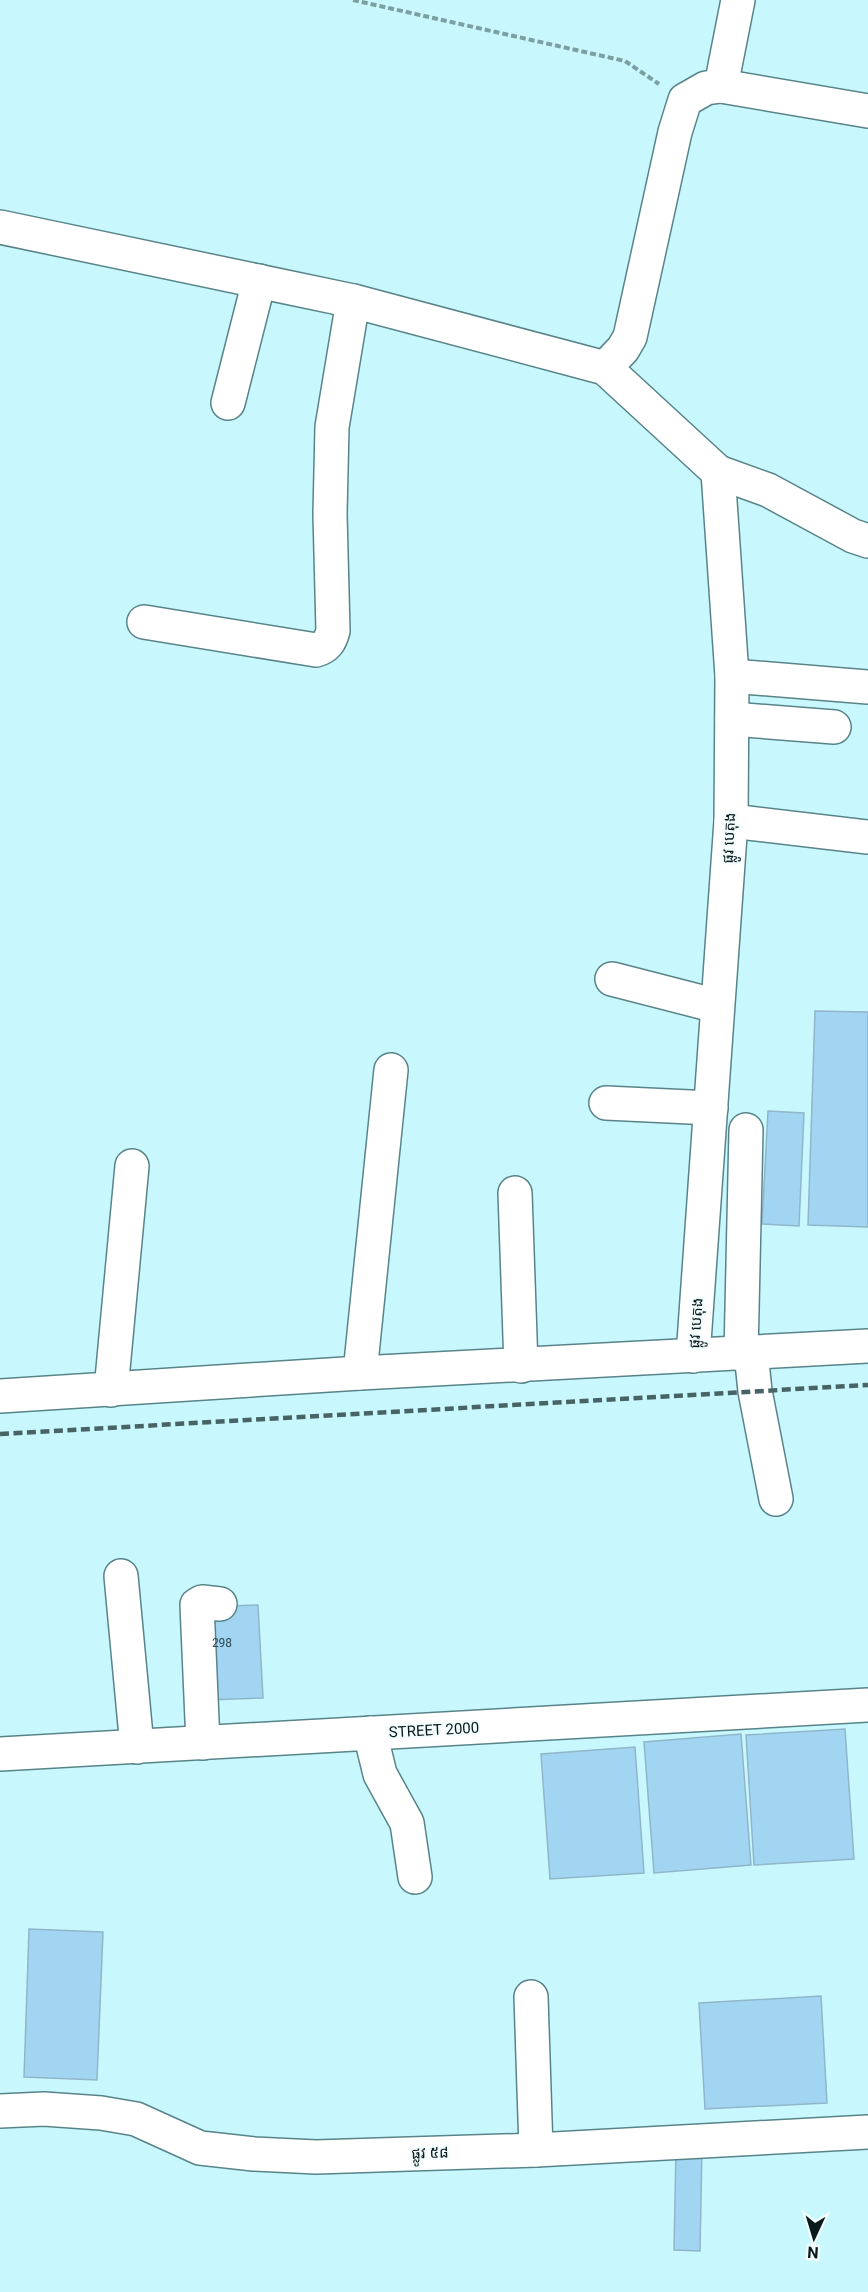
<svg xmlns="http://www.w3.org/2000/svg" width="868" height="2292" font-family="Roboto,'Noto Sans Khmer',sans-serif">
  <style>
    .building { fill: #a1d5f2; stroke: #91b6ca; stroke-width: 1.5 }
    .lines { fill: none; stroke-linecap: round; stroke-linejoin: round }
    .minor-casing { stroke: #588489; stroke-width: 36 }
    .path { stroke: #7b9fa2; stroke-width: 4; stroke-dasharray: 6 3; stroke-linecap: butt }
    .minor { stroke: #fff; stroke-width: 33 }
    .rail { stroke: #476366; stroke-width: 4.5; stroke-dasharray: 9 4.5; stroke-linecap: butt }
    .labels { text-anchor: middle; stroke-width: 4.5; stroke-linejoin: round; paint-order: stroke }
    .number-label { font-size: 12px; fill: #2e4952 }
    .street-label { font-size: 15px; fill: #081a1c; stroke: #f3fdfe }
  </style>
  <rect width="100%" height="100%" fill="#c8f8fd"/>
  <g class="building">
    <polygon points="815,1011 868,1012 868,1227 808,1225"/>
    <polygon points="768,1111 804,1113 799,1226 762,1224"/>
    <polygon points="258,1605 263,1698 208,1700 204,1607"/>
    <polygon points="845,1729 854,1859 754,1865 746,1735"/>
    <polygon points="741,1734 751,1865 654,1873 644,1742"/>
    <polygon points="635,1747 644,1873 550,1879 541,1754"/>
    <polygon points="29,1929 103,1932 97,2080 24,2077"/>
    <polygon points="821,1996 827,2103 705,2109 699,2003"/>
    <polygon points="676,2148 702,2149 700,2251 674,2250"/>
  </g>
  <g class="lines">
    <defs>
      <g id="minor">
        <polyline points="721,86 738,0"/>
        <polyline points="0,227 353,301 605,368 718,472 732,676 731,821 693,1356"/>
        <polyline points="605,368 623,349 630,337 675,132 685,100 706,88 721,86 868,111"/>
        <polyline points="228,403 259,281"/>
        <polyline points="718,472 768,490 853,536 868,541"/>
        <path d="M144 622 316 650C327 647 330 641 333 631L330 514 332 427 353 301"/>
        <polyline points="732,676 868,687"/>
        <polyline points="732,719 834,727"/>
        <polyline points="731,821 868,837"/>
        <polyline points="612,979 717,1006"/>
        <polyline points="606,1103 711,1108"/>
        <polyline points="515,1193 521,1366"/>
        <polyline points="751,1353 755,1391 776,1499"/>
        <polyline points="741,1354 746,1130"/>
        <polyline points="360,1373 391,1070"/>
        <polyline points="111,1390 132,1166"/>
        <polyline points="0,1396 360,1373 868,1346"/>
        <polyline points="121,1576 137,1747"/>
        <polyline points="370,1733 380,1774 407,1823 415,1877"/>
        <polyline points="203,1743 197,1605 202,1602 220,1604"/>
        <polyline points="0,1754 868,1705"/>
        <polyline points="531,1997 536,2150"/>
        <polyline points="0,2111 44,2109 101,2113 136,2119 200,2148 254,2154 316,2157 536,2150 868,2132"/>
      </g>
    </defs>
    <use href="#minor" class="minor-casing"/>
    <polyline class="path" points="353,0 625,61 659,84"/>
    <use href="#minor" class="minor"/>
    <polyline class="rail" points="0,1434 868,1385"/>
  </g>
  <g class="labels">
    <g class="number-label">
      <text x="222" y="1647">298</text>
    </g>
    <g class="street-label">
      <text transform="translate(729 838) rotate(-87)" y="5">ផ្លូវ បេតុង</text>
      <text transform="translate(696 1323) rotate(-86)" y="5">ផ្លូវ បេតុង</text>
      <text transform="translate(434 1730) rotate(-3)" y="5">STREET 2000</text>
      <text transform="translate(430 2153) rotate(-2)" y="5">ផ្លូវ ៥៨</text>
    </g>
  </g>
  <g transform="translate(814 2238) rotate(184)" stroke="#f3fdfe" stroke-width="4.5" paint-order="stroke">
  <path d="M0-4.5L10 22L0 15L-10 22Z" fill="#081a1c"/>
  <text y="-9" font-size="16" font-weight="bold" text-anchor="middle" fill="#081a1c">N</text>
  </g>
</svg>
